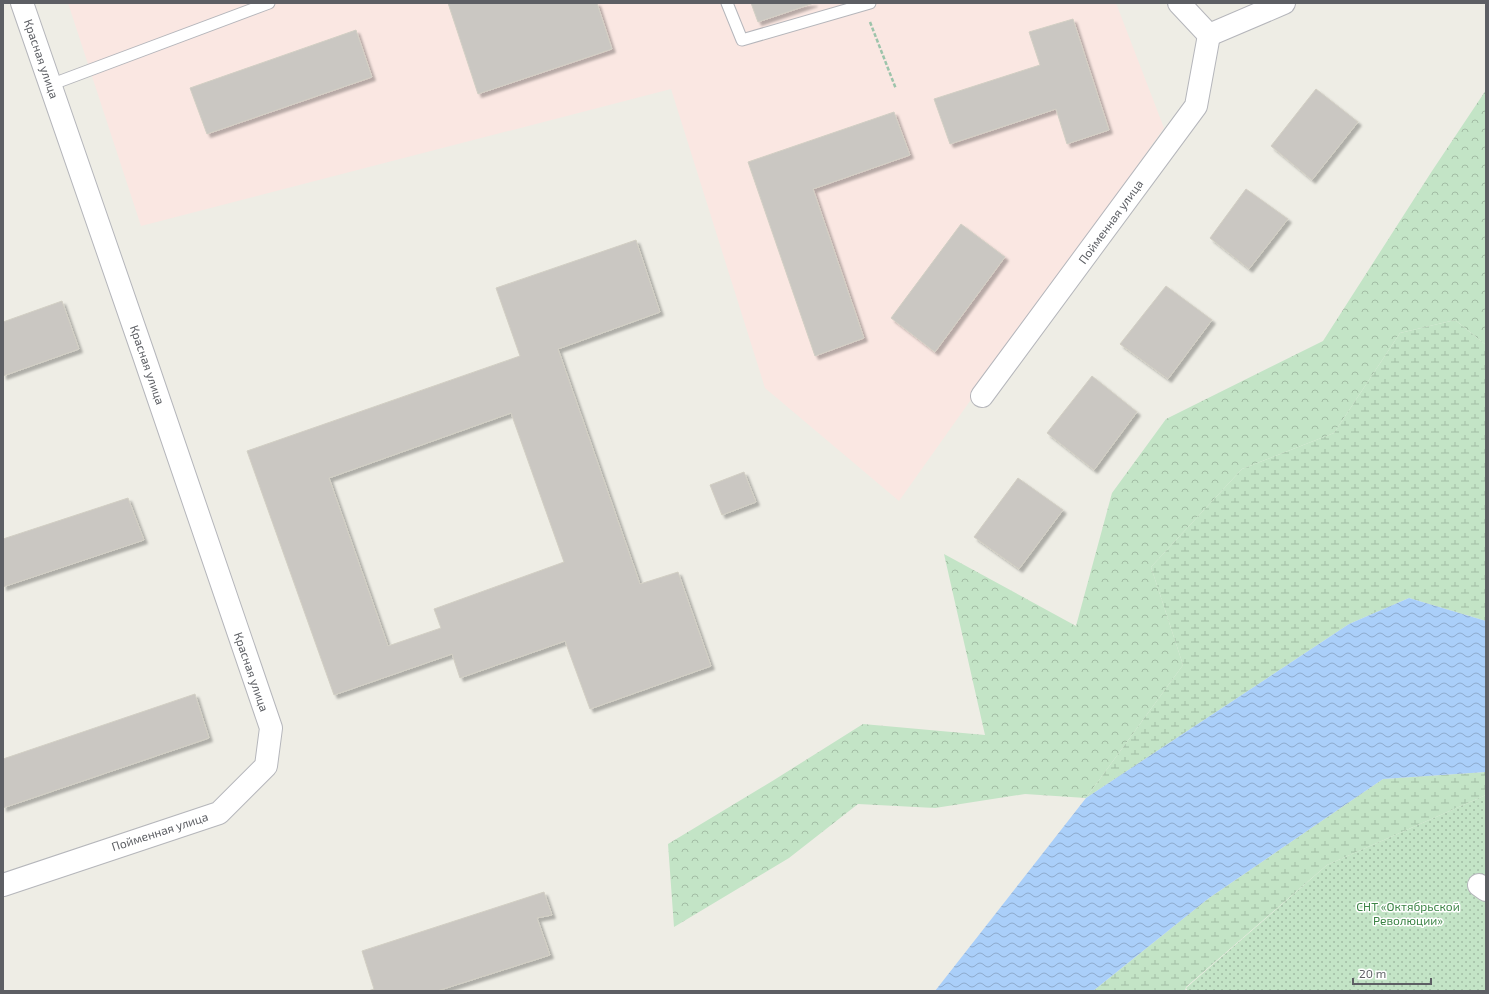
<svg xmlns="http://www.w3.org/2000/svg" width="1489" height="994" font-family="'Exo 2',sans-serif">
  <style>
    .medical { fill: #fae7e2 }
    .forest { fill: url(#forest-crowns) }
    .wetland { fill: url(#wetland-marsh) }
    .garden { fill: url(#garden-dots) }
    .water { fill: url(#water-waves) }
    .building { fill: #cac7c2; stroke: #d2cfc4; fill-rule: evenodd; filter: url(#shadow) }
    .lines { fill: none; stroke-linecap: round; stroke-linejoin: round }
    .service-casing { stroke: #b5b6bb; stroke-width: 13 }
    .minor-casing { stroke: #b5b6bb; stroke-width: 24 }
    .path { stroke: #9dc4ab; stroke-width: 2.5; stroke-dasharray: 4 2; stroke-linecap: butt }
    .service { stroke: #fff; stroke-width: 11 }
    .minor { stroke: #fff; stroke-width: 22 }
    .labels { text-anchor: middle; stroke-width: 3; stroke-linejoin: round; paint-order: stroke }
    .street-label { font-size: 12px; fill: #5d5f64; stroke: #fff }
    .park-label { font-size: 12px; fill: #3c8446; stroke: #fff }
  </style>
  <defs>
    <pattern id="forest-crowns" width="20" height="18" patternUnits="userSpaceOnUse"><rect width="20" height="18" fill="#c3e4c6"/><path d="M2 6a3 3 0 1 1 6 0M12 15a3 3 0 1 1 6 0" fill="none" stroke="#a2bca4"/></pattern>
    <pattern id="wetland-marsh" width="20" height="14" patternUnits="userSpaceOnUse"><rect width="20" height="14" fill="#c3e4c6"/><path d="M1 5h8M5 5V1M11 12h8M15 12V8" fill="none" stroke="#a2bca4"/></pattern>
    <pattern id="garden-dots" width="8" height="8" patternUnits="userSpaceOnUse"><rect width="8" height="8" fill="#c3e4c6"/><path d="M2 2h.1M6 6h.1" fill="none" stroke="#a2bca4" stroke-width="1.8" stroke-linecap="round"/></pattern>
    <pattern id="water-waves" width="16" height="10" patternUnits="userSpaceOnUse"><rect width="16" height="10" fill="#aacff9"/><path d="M0 5q4-4 8 0t8 0" fill="none" stroke="#8eabcd"/></pattern>
    <filter id="shadow"><feDropShadow dx="3.5" dy="3.5" stdDeviation="1" flood-color="#0004"/></filter>
  </defs>
  <rect width="100%" height="100%" fill="#eeede5"/>
  <polygon class="medical" points="68,3 1116,3 1164,128 899,501 765,388 671,89 141,226"/>
  <polygon class="forest" points="1486,90 1486,345 1455,320 1400,333 1334,433 1242,469 1151,567 1183,665 1086,798 1025,794 935,808 858,804 789,858 674,927 668,844 774,780 863,724 985,735 944,554 1076,626 1112,493 1166,419 1323,341 1432,171"/>
  <g class="wetland">
    <polygon points="1455,320 1486,345 1486,621 1409,598 1349,624 1086,798 1183,665 1151,567 1242,469 1334,433 1400,333"/>
    <polygon points="1486,772 1486,795 1327,865 1186,987 1185,991 1093,991 1209,898 1383,779"/>
  </g>
  <polygon class="garden" points="1486,795 1486,991 1188,991 1186,988 1327,865"/>
  <polygon class="water" points="1409,598 1486,621 1486,772 1383,779 1209,898 1093,991 935,991 1086,798 1349,624"/>
  <g class="building">
    <polygon points="448,3 597,3 612,49 478,94"/>
    <polygon points="751,3 814,3 758,22"/>
    <polygon points="1073,19 1109,130 1067,144 1056,109 950,144 934,99 1040,65 1029,32"/>
    <polygon points="356,30 372,77 207,134 190,88"/>
    <polygon points="1316,89 1358,122 1312,180 1271,146"/>
    <polygon points="894,112 910,155 813,189 864,338 815,356 748,162"/>
    <polygon points="1246,189 1288,219 1249,269 1210,238"/>
    <polygon points="961,224 1005,257 935,352 891,318"/>
    <path d="M636 240 660 312 558 349 640 584 678 572 711 666 590 709 565 641 460 678 452 654 334 695 247 451 520 356 496 288ZM511 413 564 562 434 609 441 628 388 646 329 478Z"/>
    <polygon points="1166,286 1212,320 1168,379 1120,344"/>
    <polygon points="62,301 79,349 3,376 3,322"/>
    <polygon points="1092,376 1137,412 1094,470 1047,433"/>
    <polygon points="744,472 756,502 722,515 710,485"/>
    <polygon points="1018,478 1063,510 1019,569 974,537"/>
    <polygon points="128,498 144,540 3,587 3,539"/>
    <polygon points="195,694 209,738 3,808 3,759"/>
    <polygon points="544,892 552,915 537,918 550,955 437,991 368,991 374,989 362,951"/>
  </g>
  <g class="lines">
    <defs>
      <g id="service">
        <polyline points="727,3 742,40 870,3"/>
        <polyline points="50,85 269,3"/>
      </g>
      <g id="minor">
        <polyline points="1179,3 1209,35"/>
        <polyline points="1209,35 1284,3"/>
        <polyline points="982,396 1196,106 1209,35"/>
        <polyline points="3,885 219,813 266,766 271,728 143,353 22,3"/>
        <polyline points="1479,885 1486,890"/>
      </g>
    </defs>
    <use href="#service" class="service-casing"/>
    <use href="#minor" class="minor-casing"/>
    <polyline class="path" points="870,22 896,89"/>
    <use href="#service" class="service"/>
    <use href="#minor" class="minor"/>
  </g>
  <g class="labels">
    <g class="street-label">
      <text transform="translate(41 59) rotate(71)" y="4">Красная улица</text>
      <text transform="translate(1111 222) rotate(-54)" y="4">Пойменная улица</text>
      <text transform="translate(147 365) rotate(71)" y="4">Красная улица</text>
      <text transform="translate(251 672) rotate(71)" y="4">Красная улица</text>
      <text transform="translate(160 832) rotate(-18)" y="4">Пойменная улица</text>
    </g>
    <g class="park-label">
      <text x="1408" y="911">СНТ «Октябрьской<tspan x="1408" dy="14">Революции»</tspan></text>
    </g>
  </g>
  <rect width="1489" height="994" fill="none" stroke="#5d5f64" stroke-width="8"/>
  <path d="M1353 978v6h78v-6" fill="none" stroke="#5d5f64" stroke-width="2"/>
  <text x="1359" y="978" font-size="12" fill="#5d5f64" stroke="#ffffff" stroke-width="3" paint-order="stroke">20 m</text>
</svg>
